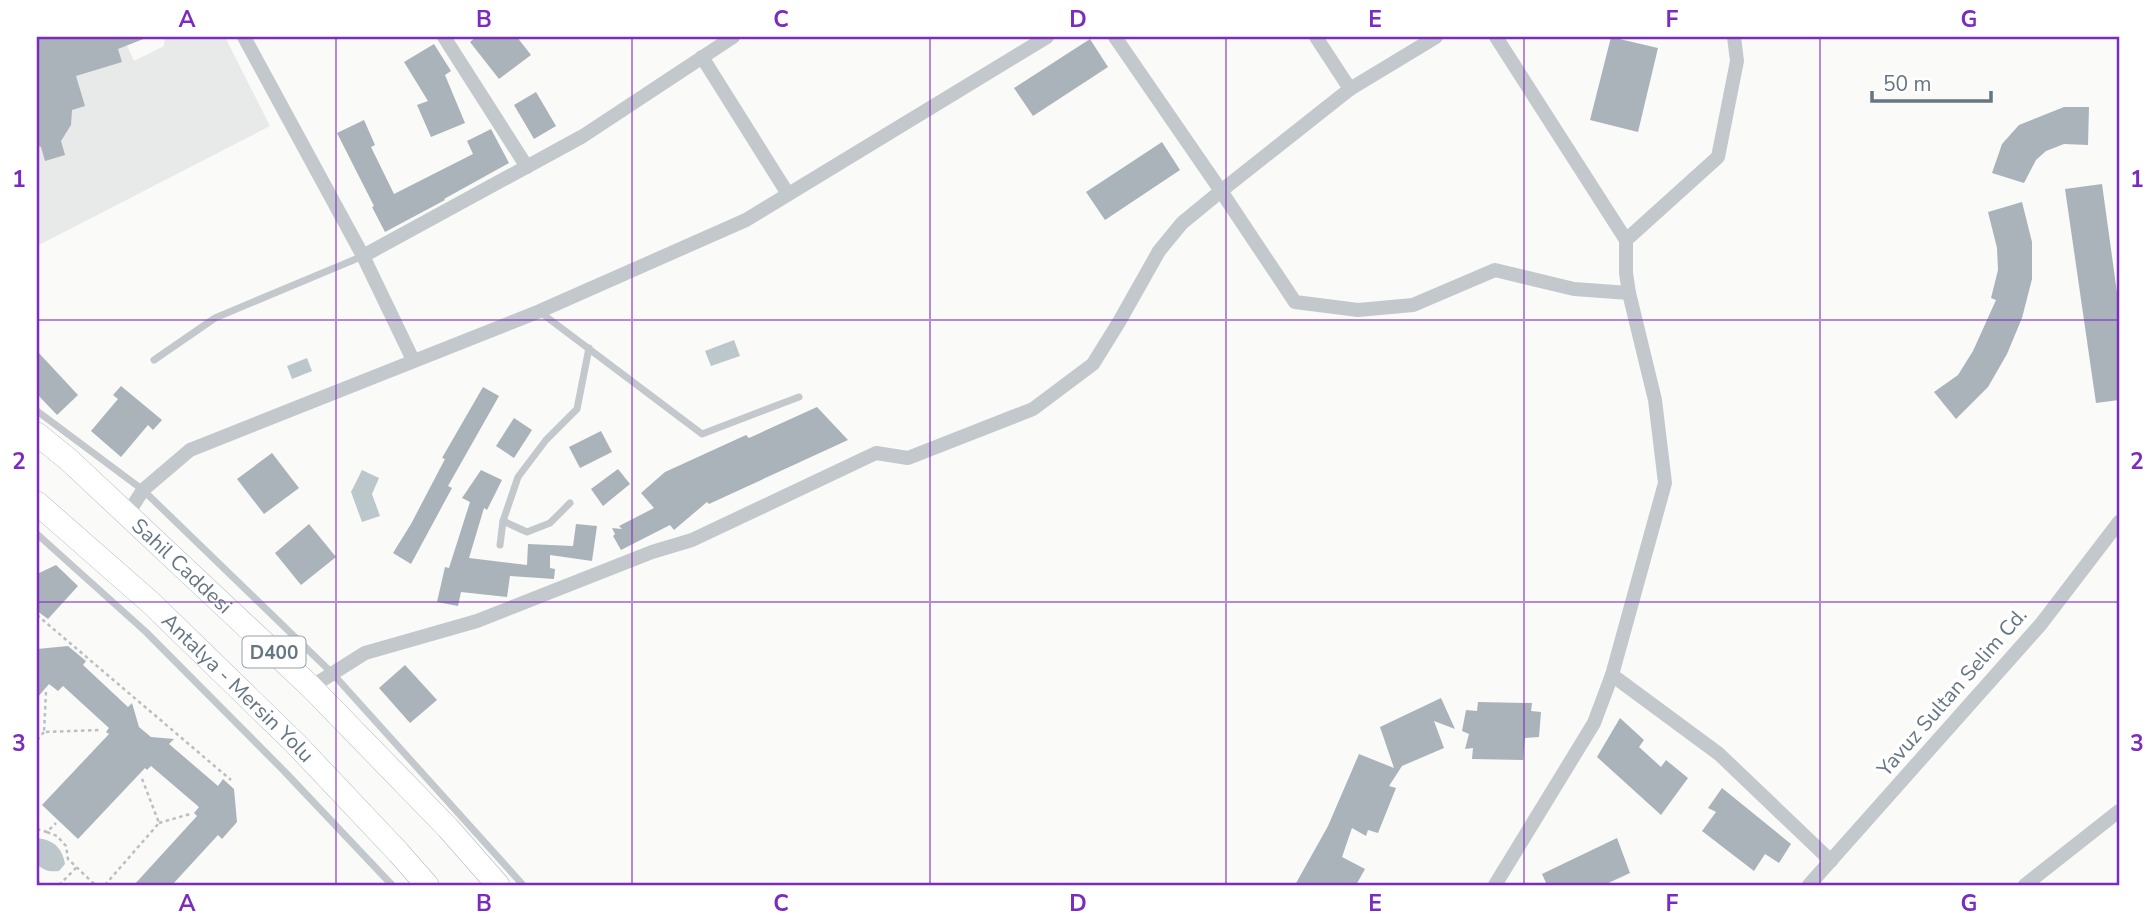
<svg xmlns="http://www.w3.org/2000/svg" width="2156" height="922" font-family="'Nunito Sans',sans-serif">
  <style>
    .built { fill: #e8e9e9 }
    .water { fill: #bbc7cb }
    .building { fill: #aab3b9 }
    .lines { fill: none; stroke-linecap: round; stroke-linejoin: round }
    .trunk-casing { stroke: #b4b9bd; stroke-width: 24 }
    .path { stroke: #bbbfc2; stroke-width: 2.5; stroke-dasharray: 3.5 3.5; stroke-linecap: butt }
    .service { stroke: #c3c8cc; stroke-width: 7 }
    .minor { stroke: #c3c8cc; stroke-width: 14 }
    .trunk { stroke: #fff; stroke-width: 23 }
    .grid { fill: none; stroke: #7b2cbf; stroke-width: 2; stroke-opacity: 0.55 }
    .labels { text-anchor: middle; stroke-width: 7; stroke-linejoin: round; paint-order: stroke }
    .shield { fill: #fff; stroke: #939fa8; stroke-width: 2 }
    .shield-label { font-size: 19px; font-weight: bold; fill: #657683 }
    .street-label { font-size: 21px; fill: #657683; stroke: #fff }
    .neatline { fill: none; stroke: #7b2cbf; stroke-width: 2.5 }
    .grid-label { font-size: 23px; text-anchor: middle; font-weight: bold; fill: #7b2cbf }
  </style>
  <rect width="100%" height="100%" fill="#fafaf8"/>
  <polygon class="built" points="37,37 123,37 134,61 164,46 165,37 225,37 270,126 37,246"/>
  <g class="water">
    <polygon points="734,340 740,356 711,366 705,351"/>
    <polygon points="307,358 312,371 292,379 287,366"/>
    <polygon points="362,470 379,478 372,494 380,516 362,522 351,492"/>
    <path d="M37 838C54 840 62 848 65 864L59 871C50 872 44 871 37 864Z"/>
  </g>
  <g class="building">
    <polygon points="37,37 146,37 146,38 118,49 122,62 76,76 85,106 72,110 71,125 61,141 65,155 45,161 41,147 37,145"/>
    <polygon points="476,37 517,37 531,55 499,79 470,42"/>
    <polygon points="1611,37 1658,48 1638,132 1590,120"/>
    <polygon points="1090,39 1108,67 1033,116 1014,88"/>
    <polygon points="434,44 451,71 445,75 465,123 431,137 417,105 428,101 404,62"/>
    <polygon points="536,92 556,126 534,139 514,105"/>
    <polygon points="2064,107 2089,107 2088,145 2064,144 2046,151 2036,160 2024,183 1992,173 2002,144 2019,125"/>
    <polygon points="364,120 375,145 371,147 394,194 473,154 467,141 491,129 509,163 444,199 445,200 385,232 372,207 374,206 337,133"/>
    <polygon points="1162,142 1180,170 1105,220 1086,192"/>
    <polygon points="2102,184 2119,307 2119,400 2096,403 2065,189"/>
    <polygon points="2022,202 2032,242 2032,279 2022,318 2007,354 1988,387 1956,419 1934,392 1958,375 1973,351 1996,300 1991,298 1998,270 1997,248 1988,212"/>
    <polygon points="37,351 78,395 57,415 37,394"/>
    <polygon points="121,386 162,420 153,430 148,425 121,457 91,431 118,399 113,395"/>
    <polygon points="483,387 499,396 448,486 452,488 411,564 393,553 411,524 445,459 442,458"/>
    <polygon points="817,407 848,440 709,504 707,502 674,530 670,525 621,550 613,536 615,534 612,528 622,529 619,526 654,508 641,493 665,472 746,435 749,438"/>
    <polygon points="514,418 532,430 514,458 496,446"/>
    <polygon points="601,431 612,452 580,468 569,447"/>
    <polygon points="272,453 299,488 264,514 237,479"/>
    <polygon points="618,469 630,484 603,506 591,489"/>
    <polygon points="481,470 502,480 487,510 484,508 469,558 527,565 528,544 573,546 576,524 597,526 592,561 550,555 550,568 555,569 554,579 510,576 507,597 461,592 458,606 437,602 445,567 449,568 470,502 462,498"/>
    <polygon points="309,524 336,557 301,585 275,553"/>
    <polygon points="56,565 78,586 48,619 37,611 37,574"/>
    <polygon points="68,646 86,661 83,665 128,707 132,703 139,727 151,737 174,739 169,744 218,786 223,779 234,789 237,822 222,839 218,835 172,885 134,885 197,816 194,813 199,807 151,766 147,770 145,768 78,839 42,805 109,734 106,732 109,728 63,686 58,691 49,684 37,698 37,649"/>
    <polygon points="405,665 437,700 410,723 379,688"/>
    <polygon points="1441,698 1455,729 1434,721 1444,748 1402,766 1389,786 1396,788 1378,833 1368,830 1366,836 1352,828 1342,857 1365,869 1356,885 1295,885 1328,826 1359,754 1394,768 1380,727"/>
    <polygon points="1478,702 1532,703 1531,711 1541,712 1539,737 1525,738 1523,760 1472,759 1473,748 1465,749 1469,734 1462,731 1466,710 1477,711"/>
    <polygon points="1620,718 1644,740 1639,747 1661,767 1666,760 1688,778 1661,815 1597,757"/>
    <polygon points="1722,788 1791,844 1779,863 1765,854 1754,871 1702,831 1716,812 1708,808"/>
    <polygon points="1617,838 1630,873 1604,885 1547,885 1542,874"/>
  </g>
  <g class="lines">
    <defs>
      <g id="trunk">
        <path id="s1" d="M37 434 69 460 311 687 448 828 498 885"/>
        <path id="s2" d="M37 503 151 603 296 744 398 852 427 885"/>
      </g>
    </defs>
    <use href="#trunk" class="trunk-casing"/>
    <g class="path">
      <polyline points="37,615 231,780"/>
      <polyline points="46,692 44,732 102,730"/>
      <polyline points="37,740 44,732"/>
      <polyline points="159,823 190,814"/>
      <polyline points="37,829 47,832 56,823"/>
      <polyline points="47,832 57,836 66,846 68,859 93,883 100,885"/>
      <polyline points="37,880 41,885"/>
      <polyline points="59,885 77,867"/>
      <polyline points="105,885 159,823 141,776"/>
    </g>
    <g class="service">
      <polyline points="540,312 702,434 799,397"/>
      <polyline points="154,360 215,318 363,256"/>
      <polyline points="37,411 143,490 333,674 523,885"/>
      <polyline points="503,521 527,532 550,523 570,503"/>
      <polyline points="37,534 146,632 285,772 392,885"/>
      <polyline points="500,545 503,521 518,477 546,440 577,409 589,348"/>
    </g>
    <g class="minor">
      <polyline points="244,37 363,256 413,360"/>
      <polyline points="444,37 527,167"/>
      <polyline points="1115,37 1221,191 1350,89"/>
      <polyline points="1316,37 1350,89 1436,37"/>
      <polyline points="702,57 788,194"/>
      <polyline points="1626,240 1718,157 1737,61 1734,37"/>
      <polyline points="363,256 583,136 733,37"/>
      <polyline points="127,515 143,490 190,450 540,311 746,220 1047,37"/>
      <polyline points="1612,675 1719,754 1831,861"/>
      <polyline points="311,687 365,653 477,621 652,552 692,540 876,453 908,458 1033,409 1093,364 1119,322 1159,251 1182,223 1221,191 1295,302 1358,310 1413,305 1495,270 1574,289 1629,293"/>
      <polyline points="1495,885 1594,723 1612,675 1665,483 1655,400 1629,293 1626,273 1626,240 1496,37"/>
      <polyline points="1809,885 2041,624 2119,522"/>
      <polyline points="2025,885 2119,811"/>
    </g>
    <use href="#trunk" class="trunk"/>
  </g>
  <path class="grid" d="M336 37V885M632 37V885M930 37V885M1226 37V885M1524 37V885M1820 37V885M37 320H2119M37 602H2119"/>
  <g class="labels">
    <rect class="shield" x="242.5" y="636.5" width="63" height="31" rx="5"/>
    <g class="shield-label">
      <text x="274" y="659">D400</text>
    </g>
    <g class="street-label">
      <text dy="7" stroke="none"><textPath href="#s1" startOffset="196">Sahil Caddesi</textPath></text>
      <text dy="7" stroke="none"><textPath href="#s2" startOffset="273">Antalya - Mersin Yolu</textPath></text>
      <text transform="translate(1952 692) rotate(-49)" y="7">Yavuz Sultan Selim Cd.</text>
    </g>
  </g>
  <rect width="2156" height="922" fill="none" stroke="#ffffff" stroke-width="77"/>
  <path d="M1872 91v10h119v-10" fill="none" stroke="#657683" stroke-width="3.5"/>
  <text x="1883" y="91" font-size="21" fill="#657683" stroke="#ffffff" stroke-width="5" paint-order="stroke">50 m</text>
  <rect x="38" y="38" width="2080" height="846" class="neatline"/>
  <g class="grid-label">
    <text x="187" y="27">A</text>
    <text x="484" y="27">B</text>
    <text x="781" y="27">C</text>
    <text x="1078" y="27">D</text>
    <text x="1375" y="27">E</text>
    <text x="1672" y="27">F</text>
    <text x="1969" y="27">G</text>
    <text x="19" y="187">1</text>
    <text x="2137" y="187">1</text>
    <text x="19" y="469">2</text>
    <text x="2137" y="469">2</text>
    <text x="19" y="751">3</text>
    <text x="2137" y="751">3</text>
    <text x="187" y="911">A</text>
    <text x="484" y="911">B</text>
    <text x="781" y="911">C</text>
    <text x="1078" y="911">D</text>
    <text x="1375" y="911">E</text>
    <text x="1672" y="911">F</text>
    <text x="1969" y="911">G</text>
  </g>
</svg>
